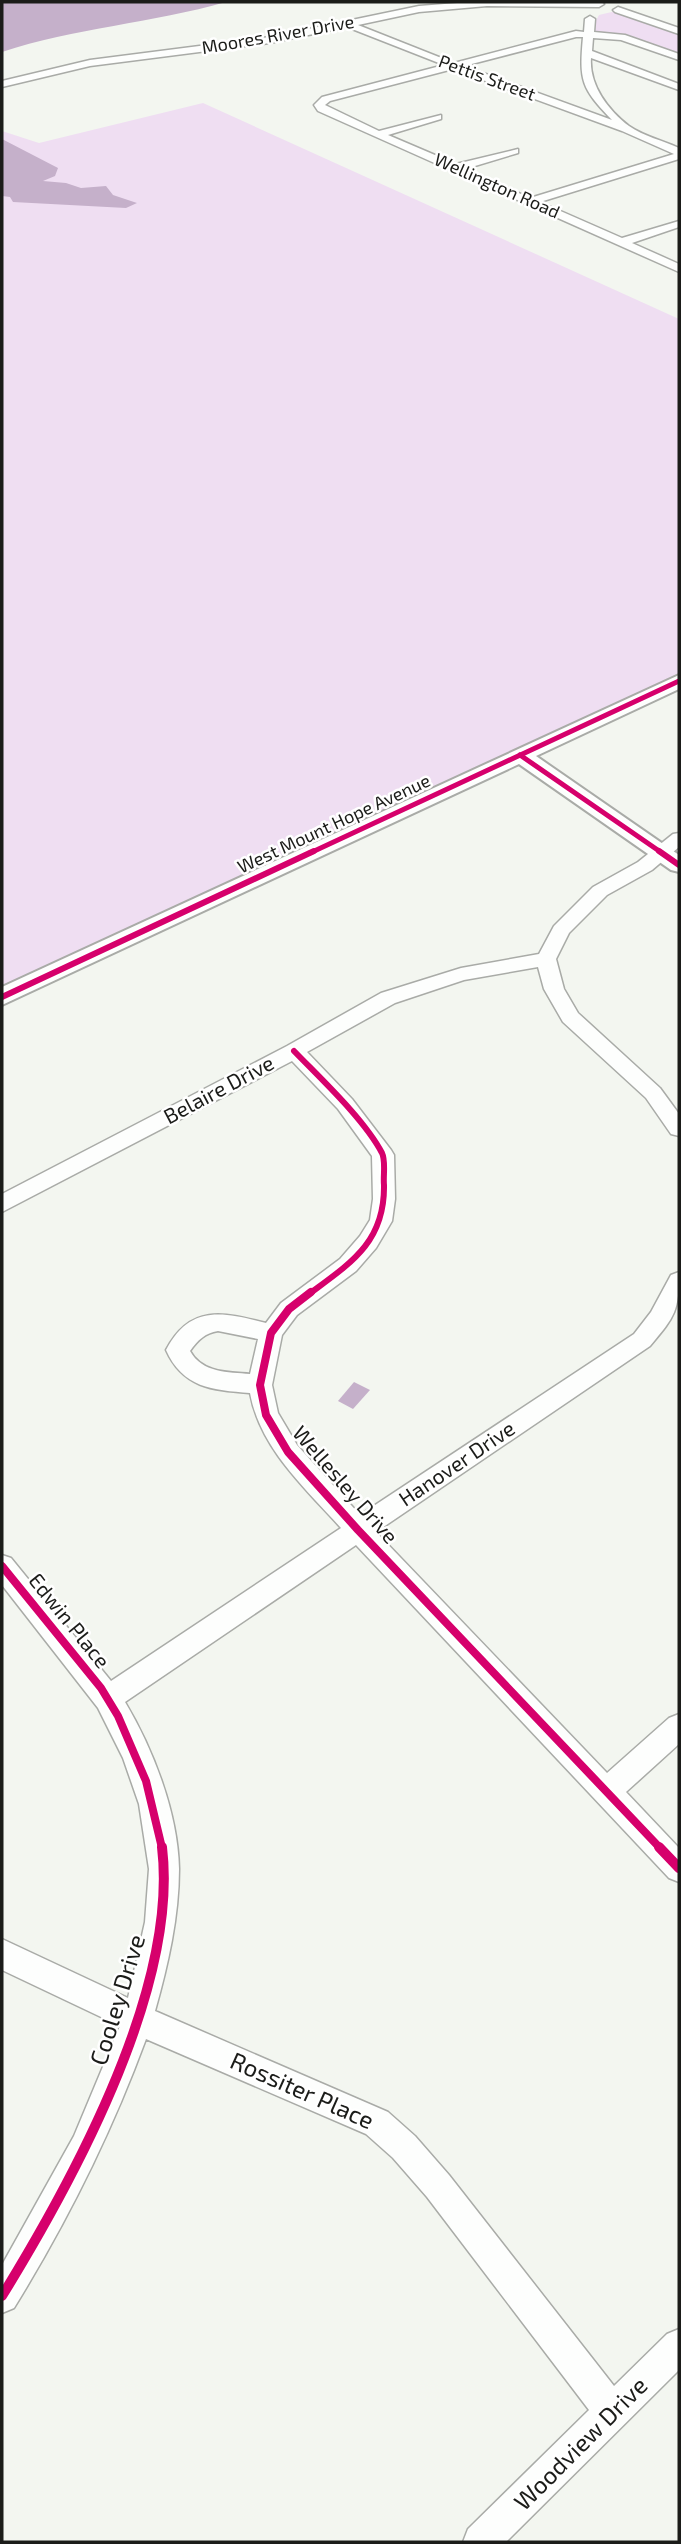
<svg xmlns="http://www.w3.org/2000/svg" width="681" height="2544" font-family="'Exo 2',sans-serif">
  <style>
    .green { fill: #efdef2 }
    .water { fill: #c5b0ca }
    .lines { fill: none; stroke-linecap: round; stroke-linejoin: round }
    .minor-casing { stroke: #a9aba7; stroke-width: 3 }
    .tertiary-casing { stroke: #a9aba7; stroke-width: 4 }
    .minor { fill: #fdfefd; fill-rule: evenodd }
    .tertiary { fill: #fdfefd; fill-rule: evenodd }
    .cycleway-far3-casing { stroke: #fff; stroke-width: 9 }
    .cycleway-far2-casing { stroke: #fff; stroke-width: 10 }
    .cycleway-far1-casing { stroke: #fff; stroke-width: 12 }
    .cycleway-casing { stroke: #fff; stroke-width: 14 }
    .cycleway-far3 { stroke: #d6006c; stroke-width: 5 }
    .cycleway-far2 { stroke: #d6006c; stroke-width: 6 }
    .cycleway-far1 { stroke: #d6006c; stroke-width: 8 }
    .cycleway { stroke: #d6006c; stroke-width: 10 }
    .labels { text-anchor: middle; stroke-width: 5; stroke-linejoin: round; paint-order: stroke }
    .far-street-label { font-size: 18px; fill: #1b1c19; stroke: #fff }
    .street-label { font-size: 21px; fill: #1b1c19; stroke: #fff }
    .near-street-label { font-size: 24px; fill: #1b1c19; stroke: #fff }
  </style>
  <rect width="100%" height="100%" fill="#f3f6f0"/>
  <g class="green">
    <polygon points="616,11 679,34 679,58 624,38 589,34 599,15"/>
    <polygon points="203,103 679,319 679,682 2,997 2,131 39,143"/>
  </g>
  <g class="water">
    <path d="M2 2H226C153 23 74 28 2 52Z"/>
    <polygon points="2,139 58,168 55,176 43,181 66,183 81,188 106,186 113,195 137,203 126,208 13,202 10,197 2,196"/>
    <polygon points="354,1382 370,1390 353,1409 338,1401"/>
  </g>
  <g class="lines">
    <defs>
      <g id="minor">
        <path d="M470 2H601L604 4 599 7 487 6 419 12 358 25 454 63 576 31 584 32 585 19 590 16 595 19 594 32 625 35 679 54V60L621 40 593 38 592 51 679 84V90L591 58C589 85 608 110 629 126 643 136 664 141 679 148V159L540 202 622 238 679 221V227L632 243 679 264V272L318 111 314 105 322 97 444 65 347 27 270 43 90 66 2 87V81L90 60 270 37 419 6ZM576 37H583C579 81 581 88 612 120L464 66ZM453 69 622 131 674 154 530 198 465 169 518 153V149L456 164 388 135 441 119V115L379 131 325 105 330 101Z"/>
        <polygon points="618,7 679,28 679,34 615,12 613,10"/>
        <path d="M679 833V847L652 870 607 895 569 933 556 959 564 989 578 1013 660 1088 679 1114V1136L671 1134 646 1098 563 1022 544 989 538 967 464 980 395 1003 307 1052 352 1099 391 1150 394 1155 395 1199 392 1221 376 1248 356 1271 297 1315 282 1335 272 1385 278 1413 297 1445 360 1515 634 1334 651 1312 671 1275 679 1272C679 1312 675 1316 650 1346L376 1532 607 1773 669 1718 679 1714V1744L626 1792 679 1848V1882L669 1878 356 1545 125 1702C153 1749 178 1813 179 1869 179 1917 168 1965 155 2011L388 2112 415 2136 449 2175 614 2386 667 2334 679 2329V2370L506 2542H463L468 2529 589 2410 427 2197 393 2158 366 2134 146 2039C111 2134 67 2222 14 2308L2 2313V2265L74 2136 120 2026 2 1970V1939L128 1998 145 1922 149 1869 139 1804 123 1758 98 1708 2 1585V1555L11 1558 111 1681 341 1528C305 1488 260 1448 250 1393 212 1390 183 1388 166 1350 190 1304 223 1312 266 1323L281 1303 340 1259 360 1236 370 1220 373 1199 372 1156 338 1109 292 1061 2 1212V1194L287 1046 381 993 461 968 539 954 554 926 593 887 638 862 673 834ZM218 1331 258 1339 250 1374C228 1372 202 1373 190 1351 198 1340 205 1333 218 1331Z"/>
      </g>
      <polygon id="tertiary" points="679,675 679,689 536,756 679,855 679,872 671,870 519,764 2,1005 2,987"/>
    </defs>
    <use href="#minor" class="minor-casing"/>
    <use href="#tertiary" class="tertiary-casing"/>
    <use href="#minor" class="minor"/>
    <use href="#tertiary" class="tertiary"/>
    <defs>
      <g id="cycleway-far3">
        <polyline points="520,755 662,853"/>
        <polyline points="310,853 679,681"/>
      </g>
      <g id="cycleway-far2">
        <polyline points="659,851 679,865"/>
        <polyline points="2,997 314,851"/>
        <path d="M294 1051C321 1079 364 1119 382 1153 386 1161 383 1176 384 1185 385 1242 351 1263 309 1294"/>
      </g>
      <g id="cycleway-far1">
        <polyline points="311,1292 289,1309 271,1333 260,1385 266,1415 288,1452 358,1530 660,1848"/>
        <polyline points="2,1566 101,1688 118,1716 146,1781 162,1848"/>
      </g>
      <g id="cycleway">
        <polyline points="659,1847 679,1868"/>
        <path d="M2 2296C74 2179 179 1988 162 1847"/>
      </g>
    </defs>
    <use href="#cycleway-far3" class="cycleway-far3-casing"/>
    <use href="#cycleway-far2" class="cycleway-far2-casing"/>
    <use href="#cycleway-far1" class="cycleway-far1-casing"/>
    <use href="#cycleway" class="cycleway-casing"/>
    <use href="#cycleway-far3" class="cycleway-far3"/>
    <use href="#cycleway-far2" class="cycleway-far2"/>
    <use href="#cycleway-far1" class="cycleway-far1"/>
    <use href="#cycleway" class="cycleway"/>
  </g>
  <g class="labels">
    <g class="far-street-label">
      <text transform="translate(278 35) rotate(-10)" y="6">Moores River Drive</text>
      <text transform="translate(487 78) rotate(20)" y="6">Pettis Street</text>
      <text transform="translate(497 186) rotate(24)" y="6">Wellington Road</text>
      <text transform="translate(334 824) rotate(-25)" y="6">West Mount Hope Avenue</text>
    </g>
    <g class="street-label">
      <text transform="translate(219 1090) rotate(-28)" y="7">Belaire Drive</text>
      <text transform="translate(457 1464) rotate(-34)" y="7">Hanover Drive</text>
      <text transform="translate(345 1485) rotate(49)" y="7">Wellesley Drive</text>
      <text transform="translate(69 1621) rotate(51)" y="7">Edwin Place</text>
    </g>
    <g class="near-street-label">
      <text transform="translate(118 2000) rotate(-73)" y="8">Cooley Drive</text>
      <text transform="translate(302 2091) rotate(24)" y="8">Rossiter Place</text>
      <text transform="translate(581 2444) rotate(-45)" y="8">Woodview Drive</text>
    </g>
  </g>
  <rect width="681" height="2544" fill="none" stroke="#1b1c19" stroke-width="7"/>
</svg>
